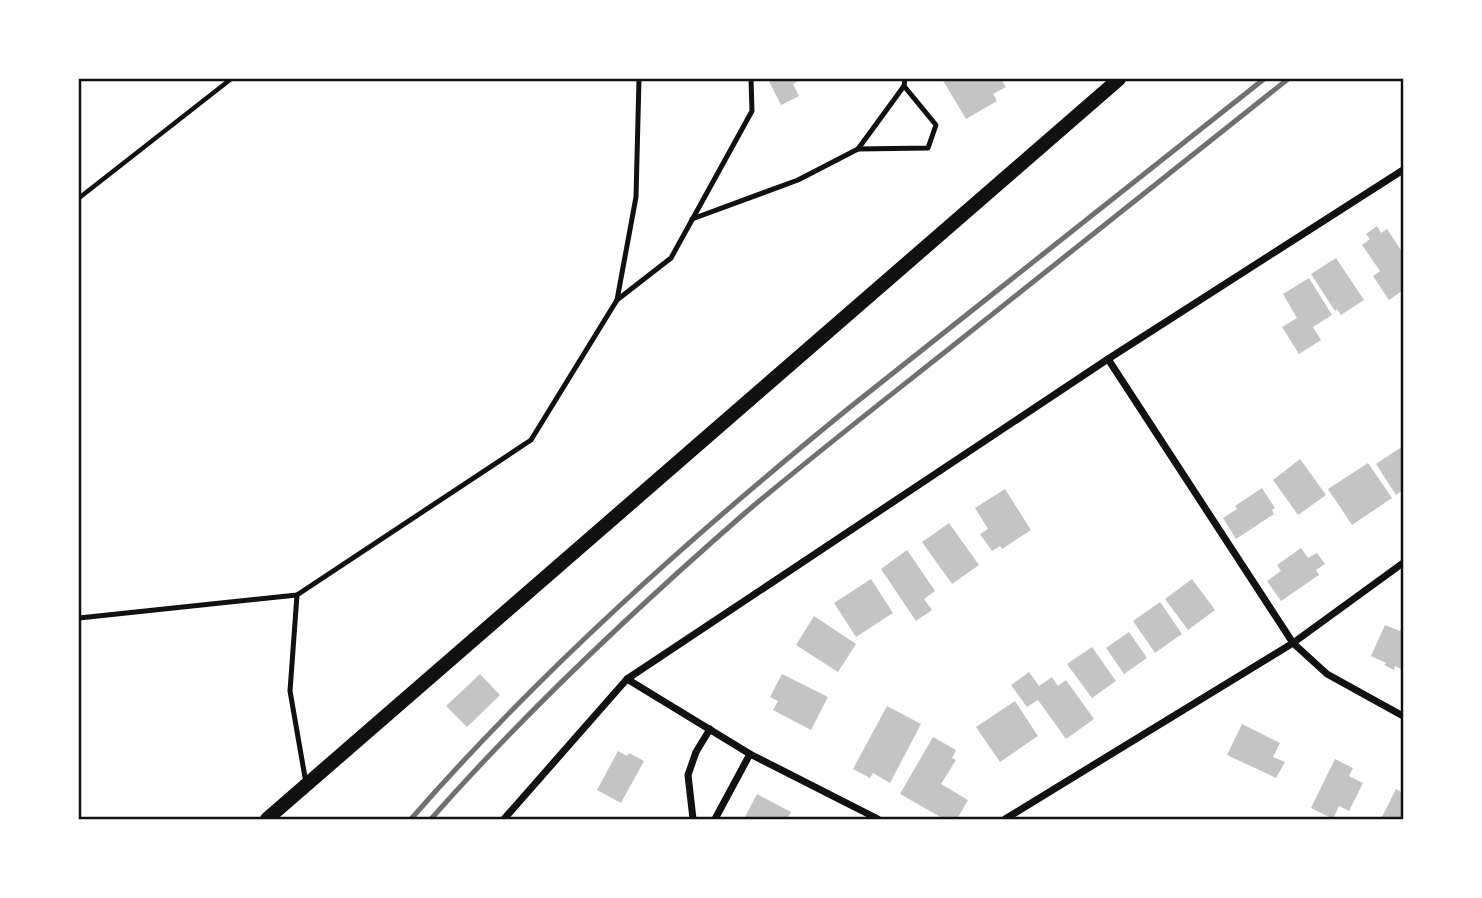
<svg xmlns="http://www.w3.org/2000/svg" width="1482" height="898" font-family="Manrope,sans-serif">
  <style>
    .building { fill: #c4c4c4 }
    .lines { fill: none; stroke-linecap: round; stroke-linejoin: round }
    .path { stroke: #111; stroke-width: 4.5 }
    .service { stroke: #111; stroke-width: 5 }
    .minor { stroke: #111; stroke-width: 7 }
    .secondary { stroke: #111; stroke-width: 14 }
    .rail { stroke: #707070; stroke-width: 5 }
    .neatline { fill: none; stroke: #111; stroke-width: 2.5 }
  </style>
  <rect width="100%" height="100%" fill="#fff"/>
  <g class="building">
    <polygon points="768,79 802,79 793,84 799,96 781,105"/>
    <polygon points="942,79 1001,79 1006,87 993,94 997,101 966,119"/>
    <polygon points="1377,226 1381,233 1387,229 1403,253 1403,290 1389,300 1373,276 1380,271 1362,245 1370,239 1366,234"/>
    <polygon points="1336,258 1364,300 1341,315 1337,309 1335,311 1311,274"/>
    <polygon points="1309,278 1332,315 1313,327 1321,340 1299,354 1282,327 1297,318 1283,294"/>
    <polygon points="1403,446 1403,490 1396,495 1376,464"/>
    <polygon points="1300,459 1326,495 1298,515 1273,480"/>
    <polygon points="1368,463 1392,498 1352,525 1328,489"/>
    <polygon points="1262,488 1275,508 1272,510 1274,514 1236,539 1223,518 1237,509 1235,506"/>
    <polygon points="1005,489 1031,530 1002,549 1000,546 992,551 980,534 988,529 975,508"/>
    <polygon points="949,523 979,565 952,584 922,542"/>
    <polygon points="1301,548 1308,558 1317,553 1325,564 1316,570 1319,575 1281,601 1267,581 1281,571 1277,565"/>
    <polygon points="907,550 935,591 924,599 932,610 916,621 881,569"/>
    <polygon points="871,579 893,613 856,637 834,603"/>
    <polygon points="1192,579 1215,610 1188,630 1165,599"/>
    <polygon points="1160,602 1182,634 1155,653 1133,621"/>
    <polygon points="814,616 856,644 838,672 796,645"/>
    <polygon points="1385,625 1400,631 1403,625 1403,670 1395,666 1394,670 1384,665 1386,663 1371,656"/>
    <polygon points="1129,632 1147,658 1124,674 1106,648"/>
    <polygon points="1092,647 1116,681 1092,698 1067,664"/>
    <polygon points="1029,672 1039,686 1052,677 1058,686 1066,680 1094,719 1066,739 1038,700 1027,707 1011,685"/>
    <polygon points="480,674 500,695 467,727 446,706"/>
    <polygon points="782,674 828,697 811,730 773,710 778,701 770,697"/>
    <polygon points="1015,701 1038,736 1000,762 976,727"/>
    <polygon points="887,706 921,724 890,783 873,773 870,778 853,769"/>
    <polygon points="1242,724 1280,743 1273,757 1285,762 1276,778 1227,755"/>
    <polygon points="933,737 956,750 952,758 956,760 941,784 968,800 957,819 944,819 900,794"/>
    <polygon points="618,751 627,756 629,753 644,761 621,803 597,790"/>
    <polygon points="1335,759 1353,768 1349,776 1363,783 1349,811 1339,806 1333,819 1311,808"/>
    <polygon points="1396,789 1403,793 1403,819 1381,819"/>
    <polygon points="757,794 791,812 787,819 744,819"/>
  </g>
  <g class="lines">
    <polyline class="path" points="79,198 231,79"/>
    <g class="service">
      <polyline points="858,149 928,148 936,125 904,86"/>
      <polyline points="692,219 798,180 858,149 904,86 905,79"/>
      <polyline points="617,300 671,258 752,111 751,79"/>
      <polyline points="297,595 290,691 306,783"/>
      <polyline points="79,618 297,595 531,440 617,300 636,197 639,79"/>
    </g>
    <g class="minor">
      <polyline points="1108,359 1293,643 1327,674 1403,716"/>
      <polyline points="627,679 750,754 878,819"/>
      <polyline points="504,819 627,679 1108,359 1403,170"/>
      <polyline points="693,819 688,775 696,752 710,729"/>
      <polyline points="715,819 750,754"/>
      <polyline points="1005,819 1293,643 1403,563"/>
    </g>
    <polyline class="secondary" points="267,819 1119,79"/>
    <g class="rail">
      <path d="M411 819C543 668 693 535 849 408L1264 79"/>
      <path d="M431 819C528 709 635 609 745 513 810 458 878 405 945 352 1059 261 1174 170 1288 79"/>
    </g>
  </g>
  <rect width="1482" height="898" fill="none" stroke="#ffffff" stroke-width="161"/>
  <rect x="80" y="80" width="1322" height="738" class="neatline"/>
</svg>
